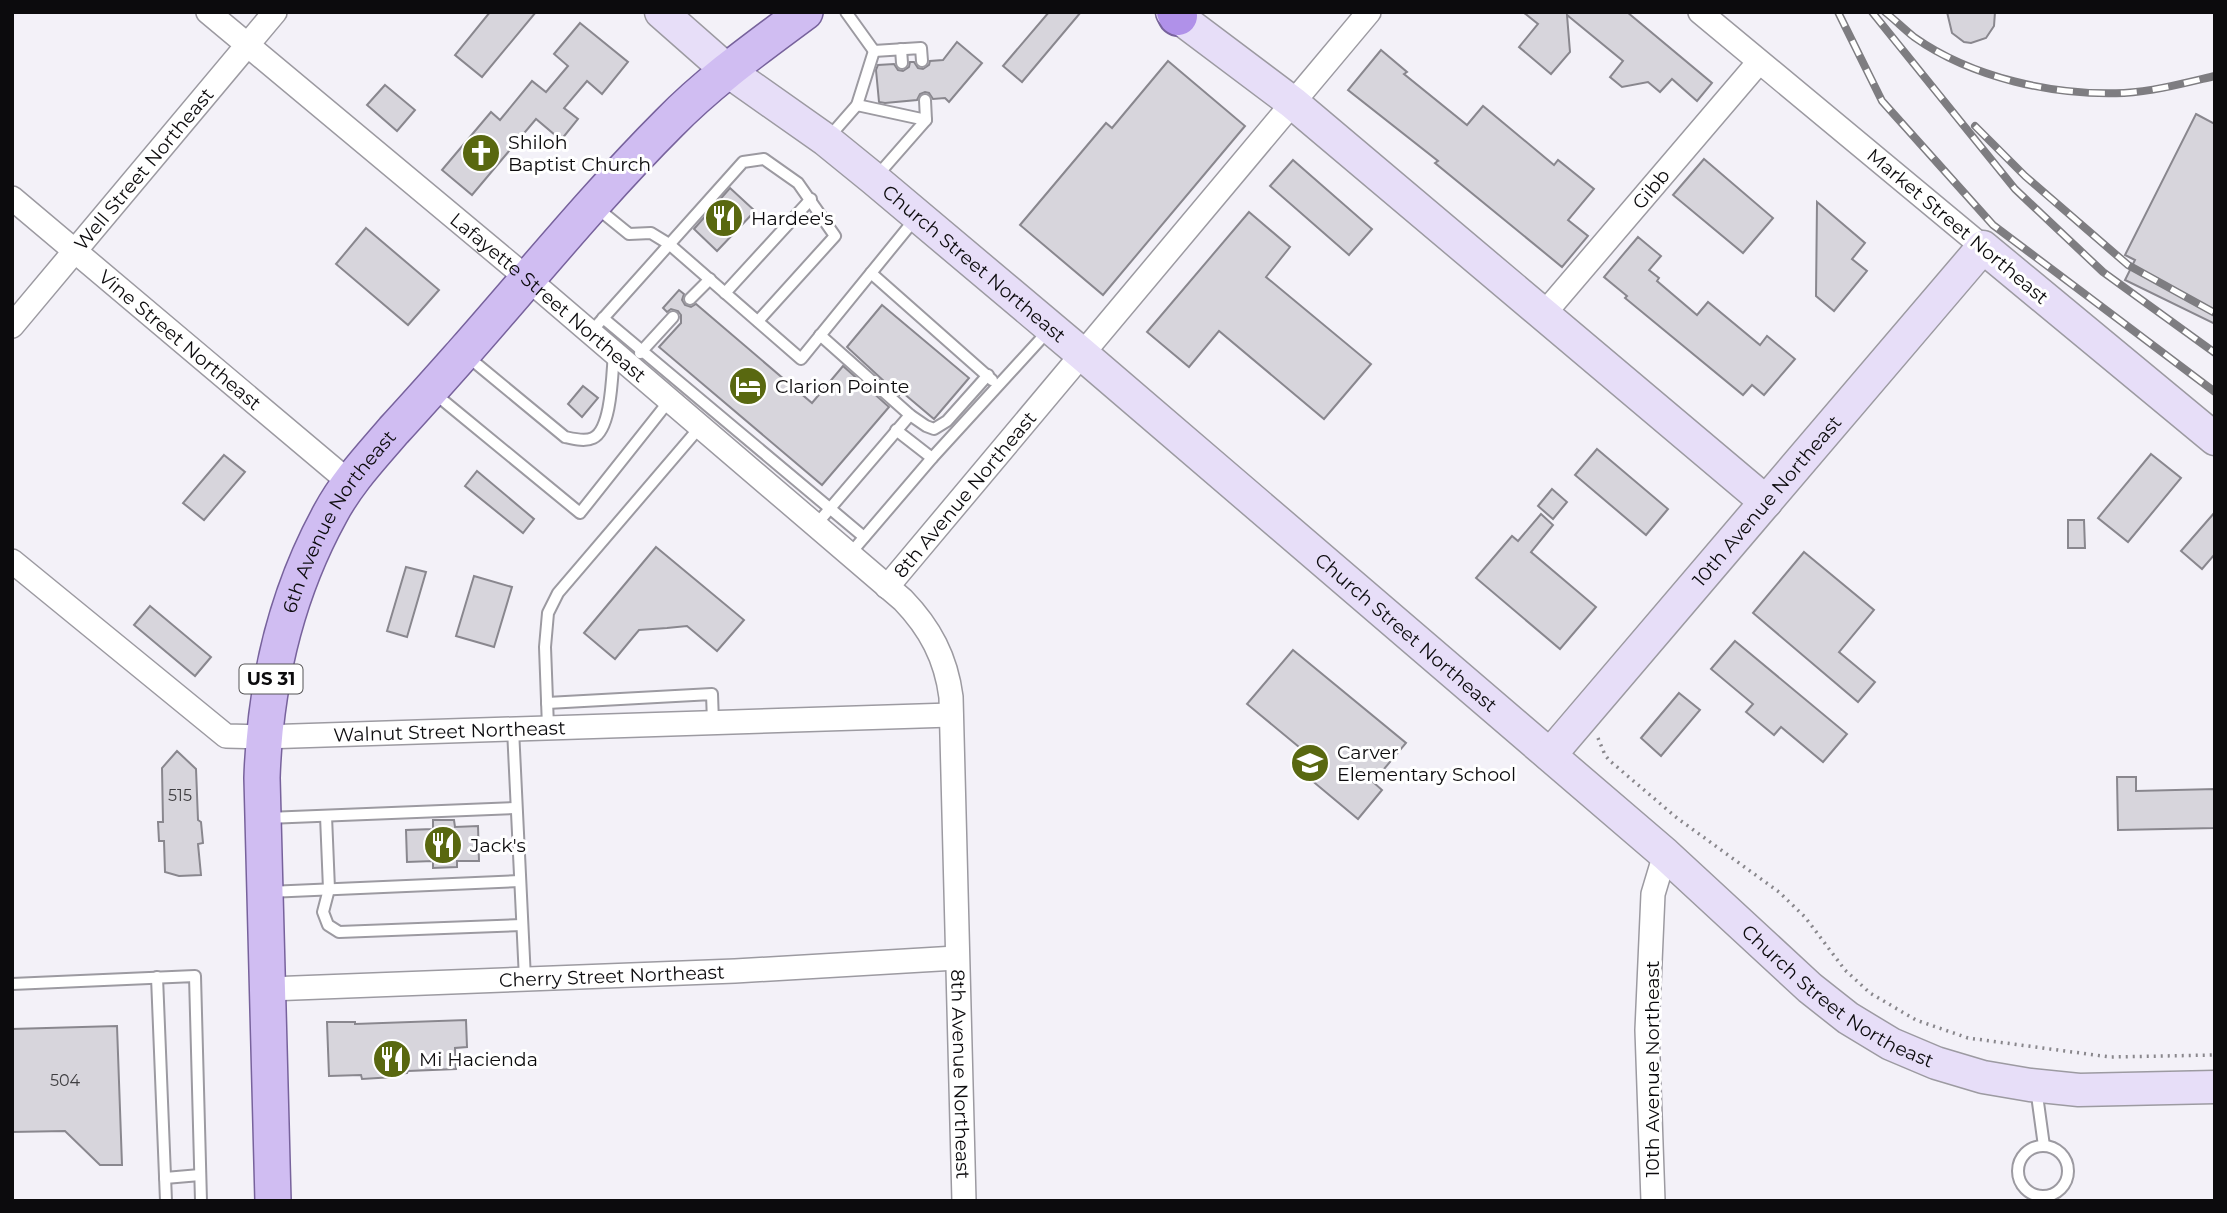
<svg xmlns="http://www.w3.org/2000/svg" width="2227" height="1213" font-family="Montserrat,sans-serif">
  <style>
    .building { fill: #d7d5dc; stroke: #89878e; stroke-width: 2 }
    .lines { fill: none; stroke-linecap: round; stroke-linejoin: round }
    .lane-casing { stroke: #9c9aa1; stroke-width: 14 }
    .street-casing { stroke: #9c9aa1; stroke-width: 26 }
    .secondary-casing { stroke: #9c9aa1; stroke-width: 35 }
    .primary-casing { stroke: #77629c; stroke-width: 38 }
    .highway-casing { stroke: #77629c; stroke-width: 42 }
    .path { stroke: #89878c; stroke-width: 3.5; stroke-dasharray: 2 5; stroke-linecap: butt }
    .lane { stroke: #fff; stroke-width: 10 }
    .street { stroke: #fff; stroke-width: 23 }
    .secondary { stroke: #e7def8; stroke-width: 32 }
    .primary { stroke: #d0bdf2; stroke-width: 35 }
    .highway { stroke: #b091e9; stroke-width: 38 }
    .rail-casing { stroke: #7e7d81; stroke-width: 8 }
    .rail { stroke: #fff; stroke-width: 5; stroke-dasharray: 16; stroke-linecap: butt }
    .labels { text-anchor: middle; stroke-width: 6; stroke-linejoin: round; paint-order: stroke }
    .number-label { font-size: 16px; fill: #3f3e41 }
    .shield { fill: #fff; stroke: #555456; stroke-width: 2 }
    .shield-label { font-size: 18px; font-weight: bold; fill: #0c0b0d }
    .poi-label { font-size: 19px; fill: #0c0b0d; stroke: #fff; text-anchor: start }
    .street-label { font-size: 19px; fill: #0c0b0d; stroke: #fff }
  </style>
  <rect width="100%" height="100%" fill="#f3f1f8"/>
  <g class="building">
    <polygon points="490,12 536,12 482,77 455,55"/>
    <polygon points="1049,12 1081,12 1022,82 1003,66"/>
    <polygon points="1523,12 1627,12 1712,83 1697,101 1672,79 1660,92 1648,82 1622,87 1610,77 1623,61 1567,15 1570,52 1551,74 1519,47 1538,24"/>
    <polygon points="1947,12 1995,12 1994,26 1986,38 1971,43 1964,42 1952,33"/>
    <polygon points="580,23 628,62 602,94 587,81 564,108 578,119 561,140 536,119 472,195 442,170 491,112 500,120 532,81 546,92 568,66 554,54"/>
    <polygon points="957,42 982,63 949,102 945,98 933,99 929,93 925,92 920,94 917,100 885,103 879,102 876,70 878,65 894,64 898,70 903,71 909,67 910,62 914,62 918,68 923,69 929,65 930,61 943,60"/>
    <polygon points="1381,50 1407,72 1404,74 1467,125 1483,106 1554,165 1558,160 1594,189 1568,220 1588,236 1562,267 1435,163 1438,161 1348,90"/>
    <polygon points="1168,61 1245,126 1103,295 1020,225 1106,123 1112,128"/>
    <polygon points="385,85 415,110 397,131 367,105"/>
    <polygon points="2196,114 2215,124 2215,324 2125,280 2135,260 2125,255"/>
    <polygon points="1704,159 1773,218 1743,253 1673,195"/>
    <polygon points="1293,160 1372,229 1349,255 1270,186"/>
    <polygon points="730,188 755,211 717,251 694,229"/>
    <polygon points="1817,202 1865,243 1852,259 1867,271 1834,311 1816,296"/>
    <polygon points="1249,212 1290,247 1266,277 1371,364 1324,419 1219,331 1189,367 1147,332"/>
    <polygon points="366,228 439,290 408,325 336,264"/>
    <polygon points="1638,237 1661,256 1649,270 1659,278 1657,281 1697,315 1708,302 1760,345 1767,336 1795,359 1764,395 1752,385 1743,395 1625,298 1627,296 1604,277"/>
    <polygon points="679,290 684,294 682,300 685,305 691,307 696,304 812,403 843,366 889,407 822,485 659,347 681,323 681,315 678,311 671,309 667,312 663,308"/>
    <polygon points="882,305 969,378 934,419 902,392 899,395 847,347"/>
    <polygon points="583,386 598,398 582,417 568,404"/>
    <polygon points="1597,449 1668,509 1646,535 1575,475"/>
    <polygon points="2151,454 2181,478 2128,542 2098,518"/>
    <polygon points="224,455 245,472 204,520 183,503"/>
    <polygon points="477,471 534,519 523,533 465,486"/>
    <polygon points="1552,489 1567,502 1553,519 1538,506"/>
    <polygon points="2215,512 2215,554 2202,569 2181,551"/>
    <polygon points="1541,514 1553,525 1531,552 1596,607 1560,649 1476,578 1512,536 1518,541"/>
    <polygon points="2068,520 2084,520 2085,548 2068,548"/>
    <polygon points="656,547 744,620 717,651 687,626 667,628 639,630 615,659 584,633"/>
    <polygon points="1804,552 1874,610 1839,652 1875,682 1858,702 1753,613"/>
    <polygon points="406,567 426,572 407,637 387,631"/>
    <polygon points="474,576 512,587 494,647 456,636"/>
    <polygon points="150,606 211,657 195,676 134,625"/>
    <polygon points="1735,641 1847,734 1823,762 1781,727 1774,735 1746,712 1753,704 1711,669"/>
    <polygon points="1293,650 1406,743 1373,782 1382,790 1358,819 1310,779 1322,766 1247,704"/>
    <polygon points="1679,693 1700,710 1661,756 1641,738"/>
    <polygon points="177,751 196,769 198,820 201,822 203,843 198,844 201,875 179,876 165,872 164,841 159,841 158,822 163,822 162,768"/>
    <polygon points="2117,777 2136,777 2136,791 2215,789 2215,828 2118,830"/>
    <polygon points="433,820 454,820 455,827 478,826 479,861 457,861 457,867 433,868 433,861 407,862 406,830 433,829"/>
    <polygon points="466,1020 467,1047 455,1048 456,1069 408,1071 407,1073 394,1074 394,1077 362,1079 361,1075 329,1076 327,1022 355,1022 355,1024"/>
    <polygon points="117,1026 122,1165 100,1165 65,1131 12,1132 12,1029"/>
  </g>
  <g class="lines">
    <defs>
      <g id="lane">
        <polyline points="846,12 874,51 921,48 922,61"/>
        <polyline points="901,49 902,63"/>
        <polyline points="857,105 926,120"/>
        <polyline points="829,137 857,105 874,51"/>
        <polyline points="876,177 926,120 925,100"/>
        <polyline points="597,208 629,234 651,233 669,244 801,359 915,219"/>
        <polyline points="871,273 992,380"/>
        <polyline points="725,293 811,199"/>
        <polyline points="690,299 710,279"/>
        <polyline points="603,318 864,537"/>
        <polyline points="590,333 743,162 764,159 798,183 835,236 758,321"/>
        <polyline points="820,335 910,415 926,426 934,429 947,421 988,375"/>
        <polyline points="640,353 673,317"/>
        <path d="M467 356 565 437C574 439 585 442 593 438 612 429 612 373 614 353"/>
        <polyline points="434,393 580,513 669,401"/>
        <polyline points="896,430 932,458"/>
        <polyline points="815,526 910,415"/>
        <polyline points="849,555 932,458 1049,330"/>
        <polyline points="547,703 712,694 713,722"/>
        <polyline points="548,727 545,647 548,613 558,593 700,427"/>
        <polyline points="513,729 525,979"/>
        <polyline points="326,816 329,889 323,912 328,925 339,932 522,925"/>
        <polyline points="267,818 516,808"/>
        <polyline points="268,892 520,881"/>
        <polyline points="157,977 166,1201"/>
        <polyline points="12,984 195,976 201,1201"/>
        <polyline points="2036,1088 2044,1146"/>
        <circle cx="2043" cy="1171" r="25"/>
        <polyline points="165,1178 200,1175"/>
      </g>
      <g id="street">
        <path id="s1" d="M208 12 528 279 903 600C930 628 946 658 951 697L964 1201"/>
        <polyline points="1700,12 1983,247"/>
        <path id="s2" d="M12 198 349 482"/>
        <path id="s3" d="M1543 315 1759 62"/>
        <path id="s4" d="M12 326 275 12"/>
        <path id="s5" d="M12 561 226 736 263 737 951 715"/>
        <path id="s6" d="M887 587 1369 12"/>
        <path id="s7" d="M269 989 735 971 956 958"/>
        <polyline points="1653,1201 1647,1030 1653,894 1665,854"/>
      </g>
      <g id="secondary">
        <path id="s8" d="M661 12 728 71 826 140 874 179 1082 354 1665 854 1810 988 1848 1018 1891 1044 1936 1063 1983 1077 2030 1085 2079 1090 2215 1087"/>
        <polyline points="1172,12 1293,103 1766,502"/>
        <path id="s9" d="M1550 755 1983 247 2215 439"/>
      </g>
      <g id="primary">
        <path id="s10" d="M273 1201 262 778C265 684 285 596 330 514 347 482 371 457 394 430 418 404 441 378 465 351 532 275 597 195 669 123 710 81 758 47 805 12"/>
      </g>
      <polyline id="highway" points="1176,12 1178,16"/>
    </defs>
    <use href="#lane" class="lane-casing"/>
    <use href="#street" class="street-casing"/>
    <use href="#secondary" class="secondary-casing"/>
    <use href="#primary" class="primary-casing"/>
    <use href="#highway" class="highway-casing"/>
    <polyline class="path" points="1598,738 1605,755 1610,761 1677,818 1779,892 1805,917 1845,970 1870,993 1916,1020 1968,1038 2110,1057 2215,1055"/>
    <use href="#lane" class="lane"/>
    <use href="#street" class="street"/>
    <use href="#secondary" class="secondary"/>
    <use href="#primary" class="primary"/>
    <use href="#highway" class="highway"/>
    <defs>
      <g id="rail">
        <polyline points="1838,12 1882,101 1993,225 2215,392"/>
        <polyline points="1872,12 2015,189 2103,272 2215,353"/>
        <path d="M1885 12C1895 20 1904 29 1914 37 1972 78 2054 96 2124 93 2155 91 2185 83 2215 76"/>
        <polyline points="1975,126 2025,176 2128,265 2215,313"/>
      </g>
    </defs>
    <use href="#rail" class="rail-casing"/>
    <use href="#rail" class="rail"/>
  </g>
  <defs>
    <symbol id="church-disc" viewBox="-11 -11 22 22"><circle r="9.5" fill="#596810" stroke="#fff"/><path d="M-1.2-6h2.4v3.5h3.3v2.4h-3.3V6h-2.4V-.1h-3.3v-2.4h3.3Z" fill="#fff"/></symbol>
    <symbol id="restaurant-disc" viewBox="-11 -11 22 22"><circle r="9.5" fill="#596810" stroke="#fff"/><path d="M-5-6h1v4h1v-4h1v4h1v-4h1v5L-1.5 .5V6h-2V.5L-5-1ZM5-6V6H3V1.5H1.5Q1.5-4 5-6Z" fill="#fff"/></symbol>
    <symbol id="hotel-disc" viewBox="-11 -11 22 22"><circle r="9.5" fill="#596810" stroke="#fff"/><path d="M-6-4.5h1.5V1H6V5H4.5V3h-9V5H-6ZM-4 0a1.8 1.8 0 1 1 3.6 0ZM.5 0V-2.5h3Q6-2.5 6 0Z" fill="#fff"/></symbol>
    <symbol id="school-disc" viewBox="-11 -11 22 22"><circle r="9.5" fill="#596810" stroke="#fff"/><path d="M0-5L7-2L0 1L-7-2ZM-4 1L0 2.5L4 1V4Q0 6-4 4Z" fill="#fff"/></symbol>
  </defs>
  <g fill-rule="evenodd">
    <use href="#church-disc" x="459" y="131" width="44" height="44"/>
    <use href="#restaurant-disc" x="702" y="196" width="44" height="44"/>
    <use href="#hotel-disc" x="726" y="364" width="44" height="44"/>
    <use href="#school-disc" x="1288" y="741" width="44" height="44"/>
    <use href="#restaurant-disc" x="421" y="823" width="44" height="44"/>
    <use href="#restaurant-disc" x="370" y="1037" width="44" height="44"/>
  </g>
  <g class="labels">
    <g class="number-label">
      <text x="180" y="801">515</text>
      <text x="65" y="1086">504</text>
    </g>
    <rect class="shield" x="239.5" y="664.5" width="63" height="29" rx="5"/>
    <g class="shield-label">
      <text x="271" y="685">US 31</text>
    </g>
    <g class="poi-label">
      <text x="508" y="149">Shiloh<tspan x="508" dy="22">Baptist Church</tspan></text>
      <text x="751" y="225">Hardee's</text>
      <text x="775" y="393">Clarion Pointe</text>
      <text x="1337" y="759">Carver<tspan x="1337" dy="22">Elementary School</tspan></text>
      <text x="470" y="852">Jack's</text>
      <text x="419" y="1066">Mi Hacienda</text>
    </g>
    <g class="street-label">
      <text dy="7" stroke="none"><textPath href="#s4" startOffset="205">Well Street Northeast</textPath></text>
      <text dy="7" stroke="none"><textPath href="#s3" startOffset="166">Gibb</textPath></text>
      <text transform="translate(1958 226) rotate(40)" y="7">Market Street Northeast</text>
      <text dy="7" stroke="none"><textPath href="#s8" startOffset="402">Church Street Northeast</textPath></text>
      <text dy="7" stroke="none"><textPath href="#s1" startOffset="444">Lafayette Street Northeast</textPath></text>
      <text dy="7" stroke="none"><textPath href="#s2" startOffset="220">Vine Street Northeast</textPath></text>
      <text dy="7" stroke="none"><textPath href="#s6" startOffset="121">8th Avenue Northeast</textPath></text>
      <text dy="7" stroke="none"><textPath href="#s9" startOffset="334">10th Avenue Northeast</textPath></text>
      <text dy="7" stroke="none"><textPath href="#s10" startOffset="696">6th Avenue Northeast</textPath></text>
      <text dy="7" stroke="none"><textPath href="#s8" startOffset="970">Church Street Northeast</textPath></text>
      <text dy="7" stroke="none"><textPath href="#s5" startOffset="500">Walnut Street Northeast</textPath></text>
      <text dy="7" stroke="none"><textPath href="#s7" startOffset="343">Cherry Street Northeast</textPath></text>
      <text dy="7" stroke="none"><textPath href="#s8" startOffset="1536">Church Street Northeast</textPath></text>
      <text transform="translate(1652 1069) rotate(-90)" y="7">10th Avenue Northeast</text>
      <text dy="7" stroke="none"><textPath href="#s1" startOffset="1398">8th Avenue Northeast</textPath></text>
    </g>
  </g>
  <rect width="2227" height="1213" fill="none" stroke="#0c0b0d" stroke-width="28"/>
</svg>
